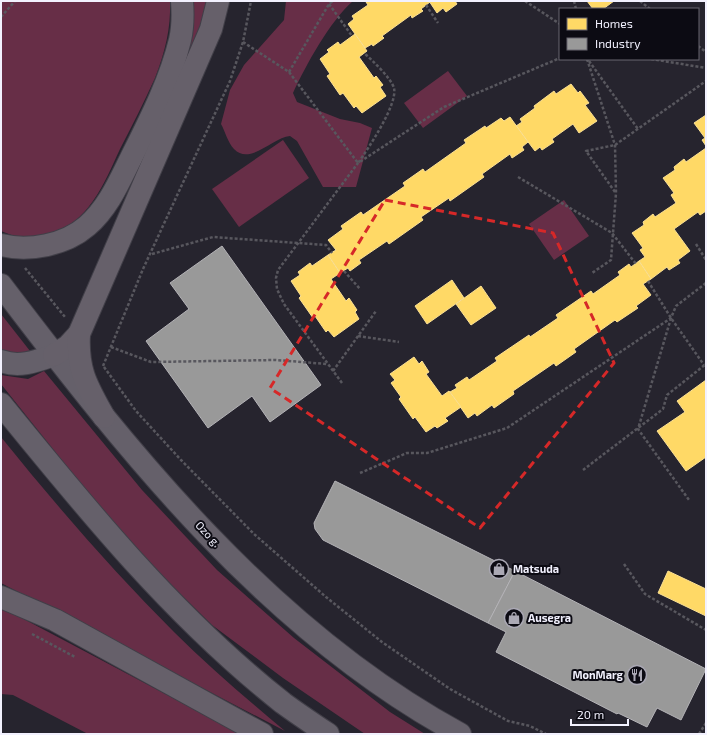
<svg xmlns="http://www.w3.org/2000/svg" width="707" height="735" font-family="'Exo 2',sans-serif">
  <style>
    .green { fill: #672e47 }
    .homes { fill: #ffd966; stroke: #fbe094 }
    .industry { fill: #999; stroke: #b4b3b7 }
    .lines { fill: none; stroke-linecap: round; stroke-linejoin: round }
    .primary-casing { stroke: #413f48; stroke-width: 24 }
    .trunk-casing { stroke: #413f48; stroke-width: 24 }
    .path { stroke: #58575e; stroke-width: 2.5; stroke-dasharray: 3 2; stroke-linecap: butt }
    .primary { stroke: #65606a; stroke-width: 22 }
    .trunk { stroke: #66606a; stroke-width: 22 }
    .marked { fill: none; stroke: #d62828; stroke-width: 3; stroke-dasharray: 8 5; stroke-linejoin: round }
    .labels { text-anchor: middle; stroke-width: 4; stroke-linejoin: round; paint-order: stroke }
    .street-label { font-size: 11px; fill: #f2f1fe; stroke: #0c0b13 }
    .poi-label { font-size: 11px; font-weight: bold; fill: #f2f1fe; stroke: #0c0b13; text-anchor: start }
  </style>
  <rect width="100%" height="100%" fill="#26242e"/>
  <g class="green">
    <path d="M1 1H170C171 29 165 52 155 78 144 102 132 126 120 149 104 184 88 224 48 235 26 240 23 240 1 231Z"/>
    <polygon points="192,1 208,1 205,17 181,71"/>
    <path d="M286 1H353C330 21 306 65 293 93L297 102 340 119 360 123 372 128 356 187H323L297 141 290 136C273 137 250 166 234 149 228 143 225 131 221 124L230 90 244 65 284 20Z"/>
    <polygon points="448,71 467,96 423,128 404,103"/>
    <polygon points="283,140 309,178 239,227 212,189"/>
    <polygon points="564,200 589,236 554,260 529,224"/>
    <polygon points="1,314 30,351 22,355 1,353"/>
    <polygon points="44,371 142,490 217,570 294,638 390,712 425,734 365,734 283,678 212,625 163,577 92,498 1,384 1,375 28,379"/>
    <path d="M1 437C55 504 112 570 174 632 209 667 247 699 285 731L1 583Z"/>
    <polygon points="1,607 241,734 88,734 13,695 1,694"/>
  </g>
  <g class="homes">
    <polygon points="368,1 429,1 430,2 421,9 423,11 412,18 411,15 382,36 384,38 373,46 372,44 365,48 348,24 354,19 352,16 368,5 366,2"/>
    <polygon points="429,1 455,1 457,4 446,12 443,8 437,13"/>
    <polygon points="587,1 614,1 603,9 593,9"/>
    <polygon points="355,34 367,51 359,57 374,78 376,76 383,85 380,87 386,96 362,113 356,106 354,108 343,93 340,95 327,76 330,74 320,59 329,52 327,50 338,42 340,45"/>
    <polygon points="571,84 578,93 580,91 589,103 585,105 597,121 579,133 573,124 552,139 554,142 542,150 540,147 535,151 516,126 522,122 520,119 535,108 534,106 554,91 556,94"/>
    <polygon points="706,115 706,146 702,140 705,138 694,123"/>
    <polygon points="510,117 528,142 522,147 524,150 512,158 510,154 482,174 484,177 450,201 449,198 421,217 423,220 389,244 387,241 359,260 361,263 350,271 348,268 340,273 328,255 336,250 328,240 343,229 341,226 361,212 363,215 405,186 403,183 423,169 425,172 466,143 464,140 485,126 486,128 501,118 504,121"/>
    <polygon points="706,148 706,211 700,215 698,212 674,229 690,251 678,260 680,263 669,270 667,267 651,279 639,261 645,257 640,250 643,248 632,233 644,225 643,222 653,214 655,217 676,203 671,195 674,193 663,178 675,170 674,167 684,159 686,162"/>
    <polygon points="328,255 340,273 331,279 346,301 349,298 357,310 355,312 359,319 334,337 328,330 326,332 315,316 313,318 299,298 301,296 291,281 300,275 298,272 310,263 312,266"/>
    <polygon points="639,261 651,279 643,284 651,295 636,306 638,308 617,322 615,320 574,349 576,352 556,366 554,363 513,391 514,394 494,408 492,405 477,416 475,413 468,418 450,392 457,388 455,385 467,377 469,380 497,361 495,358 529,335 530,337 558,318 556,315 591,291 593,294 620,275 618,272 629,264 631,267"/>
    <polygon points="452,280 464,298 427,324 415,306"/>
    <polygon points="481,286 496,308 471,325 456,304"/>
    <polygon points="414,357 419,364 422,361 429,372 426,374 442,396 449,391 461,407 445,418 448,421 437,428 435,426 426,432 415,417 413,419 399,399 401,397 391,383 395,380 390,374"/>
    <polygon points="706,380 706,457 686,471 657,431 685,412 677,401"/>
    <polygon points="668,571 706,589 706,616 658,593"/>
  </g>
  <g class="industry">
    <polygon points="222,246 321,385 270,422 252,396 208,428 146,341 189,309 170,283"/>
    <polygon points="335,481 515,571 488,623 323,540 315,529 314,523"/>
    <polygon points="515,571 706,669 681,720 657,708 647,727 618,713 617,714 496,652 506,632 488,623"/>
  </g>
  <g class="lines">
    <defs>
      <g id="primary">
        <path d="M1 285C130 455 270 631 460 734"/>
        <path d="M1 361C19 368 37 361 54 355"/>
        <path d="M1 404C87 510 175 618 283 703 298 714 313 724 328 734"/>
      </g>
      <g id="trunk">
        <path d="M1 245C29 252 65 245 87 226 108 208 119 182 131 158 150 120 170 81 180 40 183 27 183 14 182 1"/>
        <polyline points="54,355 68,346 79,334"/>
        <path d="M104 417C87 386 77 371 79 334L211 29 218 1"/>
        <polyline points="1,597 55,620 262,734"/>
      </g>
    </defs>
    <use href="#primary" class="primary-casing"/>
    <use href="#trunk" class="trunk-casing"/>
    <g class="path">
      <polyline points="525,1 560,24"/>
      <polyline points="574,1 576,9"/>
      <polyline points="640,1 650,9"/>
      <polyline points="329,4 352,36"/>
      <polyline points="426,5 438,23"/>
      <polyline points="1,17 15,1"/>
      <path d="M243 42 289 72 358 163C368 149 398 104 394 88 391 78 372 60 364 53"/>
      <polyline points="698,46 706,52"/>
      <polyline points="587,59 615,145 616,193 611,260 592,273"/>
      <polyline points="651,59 706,68"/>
      <polyline points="589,61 638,129"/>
      <polyline points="289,72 329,4 333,1"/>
      <polyline points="518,177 612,233 636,264"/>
      <polyline points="615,192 586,151 615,145 706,81"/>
      <polyline points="696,244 706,260"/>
      <polyline points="152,254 213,237 326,245 332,253"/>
      <polyline points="25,268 65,317"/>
      <polyline points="344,271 360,289"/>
      <polyline points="648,281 671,318 704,365"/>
      <polyline points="671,318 638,429 689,500"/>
      <polyline points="358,336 399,342"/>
      <polyline points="111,347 151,362 276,360 327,364"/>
      <polyline points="103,366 143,269 230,81 243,42 251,1"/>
      <polyline points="104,367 136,411 181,460 254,534 326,597 382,642 450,689 508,721 530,726 546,734"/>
      <polyline points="333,371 376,311"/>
      <polyline points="342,383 284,304 277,289 276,278 278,270 358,163 444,107 560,58"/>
      <polyline points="583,470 663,409 667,395 706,364"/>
      <polyline points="360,473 407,453 427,453 507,428 671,318 676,306 706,283"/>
      <polyline points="624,564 645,594 706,630"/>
      <polyline points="32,634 75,657"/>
      <polyline points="699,734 706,723"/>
    </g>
    <use href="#primary" class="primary"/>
    <use href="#trunk" class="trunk"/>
  </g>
  <path class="marked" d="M385 200 553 233 614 363 480 528 270 388Z"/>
  <defs>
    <symbol id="shop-ring" viewBox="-11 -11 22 22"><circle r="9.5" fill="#0c0b13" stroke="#aba9b5" stroke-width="1.5"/><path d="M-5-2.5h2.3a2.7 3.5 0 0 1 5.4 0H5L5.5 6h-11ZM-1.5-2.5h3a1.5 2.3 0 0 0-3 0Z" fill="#aba9b5"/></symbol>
    <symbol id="restaurant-ring" viewBox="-11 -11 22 22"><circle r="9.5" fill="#0c0b13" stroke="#aba9b5" stroke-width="1.5"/><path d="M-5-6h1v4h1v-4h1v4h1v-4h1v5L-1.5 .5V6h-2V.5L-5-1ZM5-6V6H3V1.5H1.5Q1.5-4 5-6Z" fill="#aba9b5"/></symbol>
  </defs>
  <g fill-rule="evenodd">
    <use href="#shop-ring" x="488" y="558" width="22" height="22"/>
    <use href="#shop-ring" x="503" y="607" width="22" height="22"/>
    <use href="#restaurant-ring" x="626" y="664" width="22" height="22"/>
  </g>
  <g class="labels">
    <g class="street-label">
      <text transform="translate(208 534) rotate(47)" y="4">Ozo g.</text>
    </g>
    <g class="poi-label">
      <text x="513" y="573">Matsuda</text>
      <text x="528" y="622">Ausegra</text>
      <text x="623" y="679" text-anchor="end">MonMarg</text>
    </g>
  </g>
  <rect width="707" height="735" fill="none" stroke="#f2f1fe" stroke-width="4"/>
  <rect x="559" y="8" width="140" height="52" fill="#0c0b13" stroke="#686771"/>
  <rect x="567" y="18" width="20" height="12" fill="#ffd966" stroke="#686771"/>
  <text x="595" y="28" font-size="12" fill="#f2f1fe">Homes</text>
  <rect x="567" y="38" width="20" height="12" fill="#999999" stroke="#686771"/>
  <text x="595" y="48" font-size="12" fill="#f2f1fe">Industry</text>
  <path d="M571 719v6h57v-6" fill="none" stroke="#f2f1fe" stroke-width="2"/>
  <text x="577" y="719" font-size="12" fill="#f2f1fe" stroke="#0c0b13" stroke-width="3" paint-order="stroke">20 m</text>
</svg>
